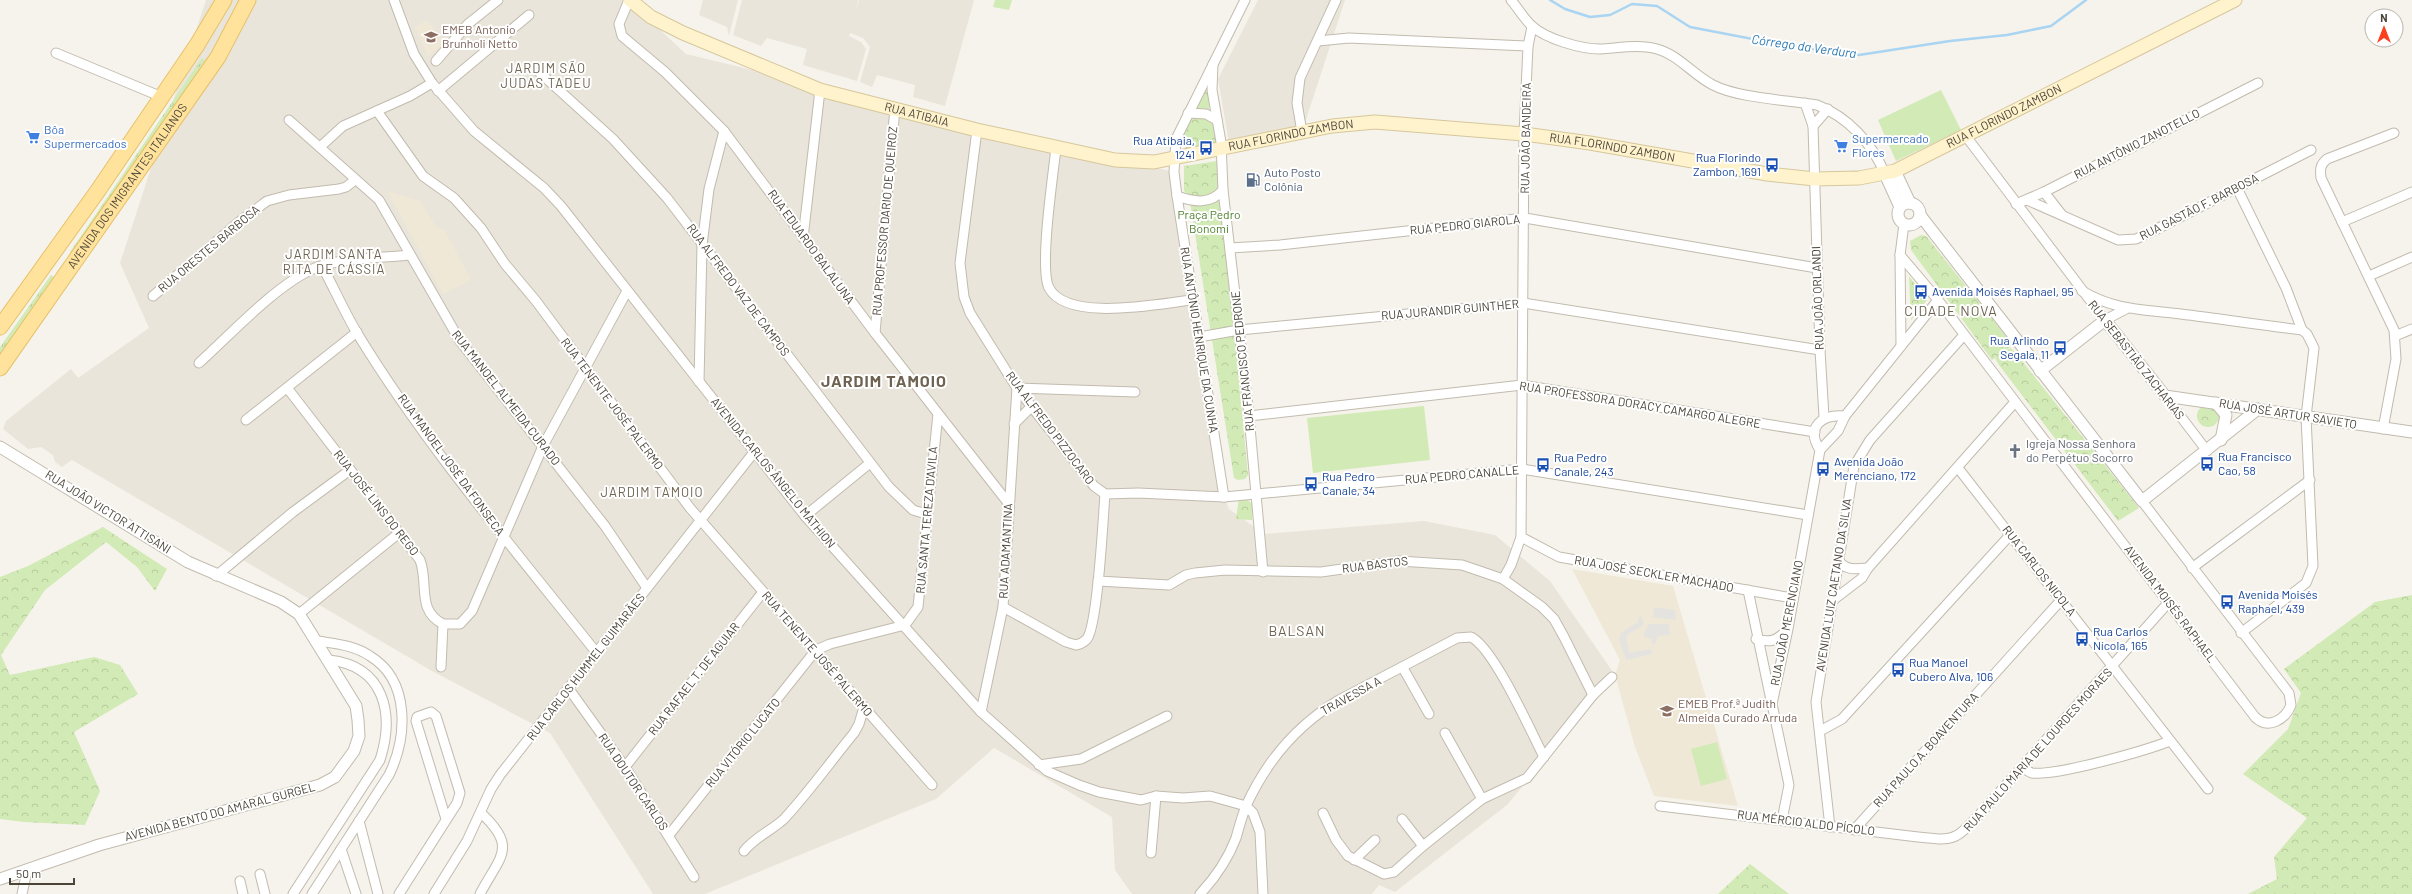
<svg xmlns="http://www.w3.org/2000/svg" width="2412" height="894" font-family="Barlow,sans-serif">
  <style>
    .residential { fill: #eae5da }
    .education { fill: #efe8d6 }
    .grass { fill: url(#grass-tufts) }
    .forest { fill: url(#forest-crowns) }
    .garden { fill: #d2eab5 }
    .parking { fill: #e5e3e0 }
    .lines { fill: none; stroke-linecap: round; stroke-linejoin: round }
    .stream { stroke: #a9d4f2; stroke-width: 2.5 }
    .minor-casing { stroke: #c2bbae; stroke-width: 11 }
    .tertiary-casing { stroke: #c2bbae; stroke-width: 13 }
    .secondary-casing { stroke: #d6c79b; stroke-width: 15 }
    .primary-casing { stroke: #e6c16a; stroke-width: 17 }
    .minor { stroke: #fff; stroke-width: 9 }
    .tertiary { stroke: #fff; stroke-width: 11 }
    .secondary { stroke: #fff3cd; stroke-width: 13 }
    .primary { stroke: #ffe39c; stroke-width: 15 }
    .labels { text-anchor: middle; stroke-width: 4; stroke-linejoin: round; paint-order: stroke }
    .education-label { font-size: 12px; fill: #785e54; stroke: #fff; text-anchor: start }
    .street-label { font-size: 12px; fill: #4b4439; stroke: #fff }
    .shop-label { font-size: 12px; fill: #366cbe; stroke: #fff; text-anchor: start }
    .transit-label { font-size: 12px; fill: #164399; stroke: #fff; text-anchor: start }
    .service-label { font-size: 12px; fill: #4e5e75; stroke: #fff; text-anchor: start }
    .park-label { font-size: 12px; fill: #4a7f2a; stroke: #fff }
    .worship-label { font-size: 12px; fill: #5b616d; stroke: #fff; text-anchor: start }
    .water-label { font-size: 13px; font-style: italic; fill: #2e7ab2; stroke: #fff }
    .neighbourhood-label { font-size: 13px; letter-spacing: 1px; fill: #6e6250; stroke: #fff }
    .quarter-label { font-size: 14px; letter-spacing: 1px; fill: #6e6250; stroke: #fff }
    .district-label { font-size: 16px; font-weight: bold; letter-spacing: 1px; fill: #6e6250; stroke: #fff }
  </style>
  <defs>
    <pattern id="grass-tufts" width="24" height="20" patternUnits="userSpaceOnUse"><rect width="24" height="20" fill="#d2eab5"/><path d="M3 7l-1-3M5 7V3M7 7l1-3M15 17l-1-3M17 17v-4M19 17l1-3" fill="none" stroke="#b6ca9c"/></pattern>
    <pattern id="forest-crowns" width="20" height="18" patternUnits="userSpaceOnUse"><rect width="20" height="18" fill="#d2eab5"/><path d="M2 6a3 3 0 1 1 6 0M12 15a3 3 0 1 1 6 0" fill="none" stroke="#b6ca9c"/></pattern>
  </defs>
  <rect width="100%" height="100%" fill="#f6f3ec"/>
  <g class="residential">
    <polygon points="206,0 628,0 686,54 1174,172 1224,497 1229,509 1264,534 1424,521 1495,535 1550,581 1615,675 1507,805 1395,892 1379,885 1372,894 1132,894 1115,870 1112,817 994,748 936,799 705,894 653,894 550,733 432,671 72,460 62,467 55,462 53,455 41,447 28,449 3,429 6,421 71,369 78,378 149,328 120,263"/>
    <polygon points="703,0 738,0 729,36 727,27 699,15"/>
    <polygon points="742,0 858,0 856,11 859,0 974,0 945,106 913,97 915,85 877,75 872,87 860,82 870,47 863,38 850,33 849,36 861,42 866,49 857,81 803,65 807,49 767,38 761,46 733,35"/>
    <polygon points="1258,0 1345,0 1302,132 1229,143 1218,79"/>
  </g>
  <g class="education">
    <polygon points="427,20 446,42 428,57 415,27"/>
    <polygon points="387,191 420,201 437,228 444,229 471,280 443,294"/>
    <polygon points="1572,569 1673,586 1738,806 1654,796 1635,747 1615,675 1620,660"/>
  </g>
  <g class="grass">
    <polygon points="202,58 205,60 74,254 70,252"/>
    <polygon points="51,275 55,278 0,358 0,347"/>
  </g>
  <g class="forest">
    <polygon points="1208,78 1209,109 1197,108"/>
    <polygon points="1200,116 1214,122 1217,144 1186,150 1184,129 1190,119"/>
    <path d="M1217 161 1218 191C1207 196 1195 201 1184 191V166Z"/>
    <polygon points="1222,200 1248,475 1245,479 1238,480 1234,478 1190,202 1206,204"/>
    <polygon points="1921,235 1926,236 2013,345 1992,360 1911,250 1910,241"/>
    <polygon points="1909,276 1927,300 1911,320"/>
    <polygon points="2010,348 2014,351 2139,508 2118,521 1999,365 1995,358"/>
    <circle cx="2208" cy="416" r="11"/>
    <polygon points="1239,498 1248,500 1252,504 1252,520 1236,519"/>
    <polygon points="103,527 167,569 155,591 137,567 106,542 45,590 1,655 10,675 94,657 120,665 138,694 74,732 100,791 85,825 24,822 0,819 0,577 28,566"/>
    <polygon points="2412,595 2412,894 2248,894 2277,879 2274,857 2307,818 2243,774 2288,729 2301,693 2284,669 2375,602"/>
    <polygon points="1750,864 1789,894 1718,894"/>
  </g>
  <g class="garden">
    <polygon points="995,0 1012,0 1009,10 993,7"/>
    <polygon points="1941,90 1961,130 1896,161 1878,120"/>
    <polygon points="1424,406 1430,460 1313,473 1307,418"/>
    <polygon points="1717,742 1727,779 1701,786 1691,749"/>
  </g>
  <g class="parking">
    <polygon points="1654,607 1675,610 1676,620 1653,617"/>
    <polygon points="1640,615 1644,622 1642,626 1628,634 1626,638 1629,653 1650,649 1652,654 1626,660 1619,640 1621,633 1638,622"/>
    <polygon points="1649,624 1669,624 1670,634 1657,637 1656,643 1652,644 1651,638 1646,638 1643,635"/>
  </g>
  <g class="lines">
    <polyline class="stream" points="1550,0 1565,9 1590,17 1610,15 1632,4 1657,6 1690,27 1789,46 1859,55 1950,41 2007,35 2051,26 2086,0"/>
    <defs>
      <g id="minor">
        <polyline points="394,0 414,54 432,83 474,131 544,188 561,206 805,516 981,712 1047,771 1079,785 1099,792 1141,800 1156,796 1183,798 1210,796 1246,806 1253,813 1260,832 1263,894"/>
        <polyline points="629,0 619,24 622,36 665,72 724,131 875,333 1009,504"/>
        <path d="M1511 0C1518 8 1524 19 1532 26 1546 39 1581 49 1600 49 1619 48 1639 44 1657 49 1679 55 1693 75 1713 85 1738 98 1787 100 1817 105 1848 117 1872 143 1885 174"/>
        <polyline points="1318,41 1349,38 1528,46"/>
        <polyline points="56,53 162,97"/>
        <polyline points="436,61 468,24 498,0"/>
        <polyline points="1213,64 1212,90 1221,142 1223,190 1249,416 1263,572"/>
        <polyline points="539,72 613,139 667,198 889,487 913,510 926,514"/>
        <polyline points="438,91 529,15"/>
        <polyline points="1805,103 1813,126 1820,350 1824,417"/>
        <polyline points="377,111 423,176 454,198 481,228 505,264 536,301 690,508 932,785"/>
        <polyline points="1188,113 1206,114 1217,120"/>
        <polyline points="289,120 379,200 460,341 605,526 647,588"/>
        <polyline points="1813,126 1828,109"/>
        <polyline points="977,130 960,263 964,297 970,313 1017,388 1094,486 1105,494"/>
        <polyline points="1302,132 1297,103 1300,78 1336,0"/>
        <polyline points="1965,135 2105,320 2126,309"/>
        <polyline points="320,147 343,126 410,96 432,83"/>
        <path d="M1056 148C1053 176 1039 268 1049 288 1068 323 1161 303 1193 300"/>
        <polyline points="2237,188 2286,288 2302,330"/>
        <polyline points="2044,192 2062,215"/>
        <path d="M1177 196C1194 202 1210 205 1223 190"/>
        <polyline points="2027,200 2118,240 2136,239 2153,231 2311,150"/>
        <polyline points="2016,204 2044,192 2258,83"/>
        <polyline points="2342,222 2412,192"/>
        <polyline points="803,238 820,90"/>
        <polyline points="1230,248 1280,245 1525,218 1817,268"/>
        <path d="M1900 255 1938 300 2255 717C2268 730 2285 720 2291 705L2289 693 2142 501"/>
        <path d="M322 266C334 288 344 311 357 333 426 446 514 549 596 652"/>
        <polyline points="2369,276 2412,257"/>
        <path d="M2082 291C2116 311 2143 309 2181 314 2221 319 2261 325 2302 330L2307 334 2314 348 2306 417 2313 566 2306 583 2241 633"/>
        <polyline points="153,296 239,222 267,201 289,195 339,189 346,187 355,180"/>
        <polyline points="875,333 895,108"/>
        <polyline points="2395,336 2412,329"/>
        <polyline points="1199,337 1239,330 1523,303 1820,350"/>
        <polyline points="1901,346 1900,255 1904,224"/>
        <path d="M199 363C231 334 277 284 315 268 338 258 383 258 409 255"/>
        <polyline points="699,382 702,245 709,189 724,131"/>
        <polyline points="1017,388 1135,392"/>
        <path d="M288 389 420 560C429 584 416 610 443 624"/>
        <polyline points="2165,396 2207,451"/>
        <polyline points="1249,416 1522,385 1815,432"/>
        <polyline points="246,420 357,332"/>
        <polyline points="1014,424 1031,407"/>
        <path d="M2383 429 2396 359 2394 330 2321 178C2320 169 2320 165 2327 159L2394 133"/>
        <path d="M1820 450C1805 427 1822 414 1845 416"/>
        <polyline points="1958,468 2208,789"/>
        <polyline points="1105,494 1138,493 1224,497 1522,469 1808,515"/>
        <polyline points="1224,497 1177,196 1174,172 1176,139 1245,0"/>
        <polyline points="805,516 870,463"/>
        <polyline points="1521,537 1559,557 1792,598"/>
        <path d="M1838 560C1846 571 1855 569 1868 568"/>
        <polyline points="2192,568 2310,480"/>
        <polyline points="216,576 293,512 350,470"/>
        <polyline points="1503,579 1511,565 1521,537 1524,134 1528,46 1532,27"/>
        <polyline points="1098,581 1169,585 1186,575 1195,573 1225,570 1321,572 1399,561 1462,565 1503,579 1542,607 1554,619 1564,637 1593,695"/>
        <polyline points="1748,590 1771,700"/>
        <polyline points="1832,601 1862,578 1868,568 2015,402"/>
        <path d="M1003 607 1066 642 1076 645C1081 644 1084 642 1087 639 1098 623 1103 519 1105 494"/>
        <polyline points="299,614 399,533"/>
        <path d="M1756 639C1771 643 1776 641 1787 630"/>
        <polyline points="441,667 443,624 460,624 472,611 543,446 627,291"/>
        <polyline points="1403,668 1429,714"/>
        <polyline points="569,689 625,767 694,877"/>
        <polyline points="981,712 1003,607 1017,388"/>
        <polyline points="1820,731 1842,719 2011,534"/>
        <polyline points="1445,733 1482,799"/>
        <polyline points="1039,765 1081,759 1167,716"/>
        <polyline points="625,767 763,592"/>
        <path d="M2021 768C2025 769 2029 772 2032 773 2057 776 2144 751 2170 741"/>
        <path d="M1660 806 1918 837C1955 841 1954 841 1980 814L2168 603"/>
        <polyline points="1323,813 1336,840 1348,856 1384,874 1394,872 1423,846 1482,799 1527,778 1593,695 1612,677"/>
        <polyline points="1402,819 1423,846"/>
        <polyline points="1782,820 1789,785 1772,704 1788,629 1820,450 1838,431 1845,416 1938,300"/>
        <polyline points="359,821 378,894"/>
        <polyline points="1830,827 1816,702 1854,466 1870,440 1964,335"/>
        <polyline points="1854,830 2062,599"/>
        <polyline points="669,835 816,650 830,644 905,625 918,607 938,414"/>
        <polyline points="341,849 356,894"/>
        <path d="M744 851C755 837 771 831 784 819 809 792 831 761 854 733L859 724 864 707"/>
        <polyline points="1151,853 1156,796"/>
        <polyline points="1354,860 1375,840"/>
        <polyline points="260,874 265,894"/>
        <polyline points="240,881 243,894"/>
        <polyline points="22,894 27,871"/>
        <path d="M293 894 380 760C395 713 384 666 329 660"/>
        <path d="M312 894 389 775C407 738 411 681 370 656 354 645 336 644 318 641"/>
        <polyline points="399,894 457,803 460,793 436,716 431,712 417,717 416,721 446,819"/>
        <polyline points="434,894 467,841 491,789 500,775 755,451"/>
        <path d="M480 894C499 857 519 848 481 813"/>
        <path d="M1200 894C1215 878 1228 859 1236 838 1239 827 1242 816 1246 806 1266 762 1297 725 1339 700L1457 638 1471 637C1494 648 1531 732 1544 757"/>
      </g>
      <g id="tertiary">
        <polyline points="1895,171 1910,203"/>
        <polyline points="1885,174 1900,207"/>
        <circle cx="1909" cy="214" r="11"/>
        <polyline points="1920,215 2142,501 2258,409"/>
        <polyline points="2040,371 2105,320 2165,396 2412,432"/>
        <polyline points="2216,403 2226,415 2221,440"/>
        <polyline points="0,447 188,562 281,602 299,614 356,706 358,720 359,736 354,751 335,777 320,785 99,845 0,879"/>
      </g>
      <g id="secondary">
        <path id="s1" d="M630 0 651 17 683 33 820 90 977 130 1115 160 1154 162 1332 126 1375 122 1524 134 1590 143 1767 174 1815 179 1859 178 1895 171 2235 0"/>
      </g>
      <g id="primary">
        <polyline points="0,327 97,192 197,45 224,0"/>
        <path id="s2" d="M0 368 218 57 248 0"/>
      </g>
    </defs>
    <use href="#minor" class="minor-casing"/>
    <use href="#tertiary" class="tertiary-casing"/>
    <use href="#secondary" class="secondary-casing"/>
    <use href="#primary" class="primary-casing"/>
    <use href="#minor" class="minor"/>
    <use href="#tertiary" class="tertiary"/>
    <use href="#secondary" class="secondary"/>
    <use href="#primary" class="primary"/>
  </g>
  <defs>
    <symbol id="school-bare" viewBox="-9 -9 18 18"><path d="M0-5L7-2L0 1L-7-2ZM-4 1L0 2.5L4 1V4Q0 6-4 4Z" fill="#8d6e63" stroke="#fff" stroke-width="2.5" paint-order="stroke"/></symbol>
    <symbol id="supermarket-bare" viewBox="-9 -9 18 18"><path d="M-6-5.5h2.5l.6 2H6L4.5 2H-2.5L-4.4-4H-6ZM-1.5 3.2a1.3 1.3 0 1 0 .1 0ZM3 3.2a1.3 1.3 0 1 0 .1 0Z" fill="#3f7fe0" stroke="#fff" stroke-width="2.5" paint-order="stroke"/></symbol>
    <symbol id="bus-bare" viewBox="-9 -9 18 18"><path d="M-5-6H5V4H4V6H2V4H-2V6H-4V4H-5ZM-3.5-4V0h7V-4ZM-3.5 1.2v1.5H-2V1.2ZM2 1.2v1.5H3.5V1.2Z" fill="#1a4fb4" stroke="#fff" stroke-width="2.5" paint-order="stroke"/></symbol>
    <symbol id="fuel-bare" viewBox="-9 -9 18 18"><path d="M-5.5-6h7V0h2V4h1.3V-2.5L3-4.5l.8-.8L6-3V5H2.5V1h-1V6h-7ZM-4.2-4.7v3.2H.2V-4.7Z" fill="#5c6f8a" stroke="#fff" stroke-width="2.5" paint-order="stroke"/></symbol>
    <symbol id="church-bare" viewBox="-9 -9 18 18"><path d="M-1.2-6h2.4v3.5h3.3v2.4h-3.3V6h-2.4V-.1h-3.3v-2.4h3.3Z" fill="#6b7280" stroke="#fff" stroke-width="2.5" paint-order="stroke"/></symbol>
  </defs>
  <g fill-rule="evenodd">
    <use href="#school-bare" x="421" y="27" width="20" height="20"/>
    <use href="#supermarket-bare" x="23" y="127" width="20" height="20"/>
    <use href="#supermarket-bare" x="1831" y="136" width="20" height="20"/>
    <use href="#bus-bare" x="1196" y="138" width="20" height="20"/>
    <use href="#bus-bare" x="1762" y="155" width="20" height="20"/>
    <use href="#fuel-bare" x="1243" y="170" width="20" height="20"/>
    <use href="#bus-bare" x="1911" y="282" width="20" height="20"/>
    <use href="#bus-bare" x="2050" y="338" width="20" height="20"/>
    <use href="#church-bare" x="2005" y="441" width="20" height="20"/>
    <use href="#bus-bare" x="2197" y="454" width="20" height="20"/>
    <use href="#bus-bare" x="1533" y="455" width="20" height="20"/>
    <use href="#bus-bare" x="1813" y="459" width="20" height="20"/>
    <use href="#bus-bare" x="1301" y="474" width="20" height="20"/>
    <use href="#bus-bare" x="2217" y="592" width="20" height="20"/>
    <use href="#bus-bare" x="2072" y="629" width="20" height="20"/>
    <use href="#bus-bare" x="1888" y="660" width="20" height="20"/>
    <use href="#school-bare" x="1657" y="701" width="20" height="20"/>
  </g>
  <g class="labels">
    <g class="education-label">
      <text x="442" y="34">EMEB Antonio<tspan x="442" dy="14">Brunholi Netto</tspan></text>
      <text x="1678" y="708">EMEB Prof.ª Judith<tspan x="1678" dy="14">Almeida Curado Arruda</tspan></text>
    </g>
    <g class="street-label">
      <text dy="4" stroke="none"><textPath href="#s1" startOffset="311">RUA ATIBAIA</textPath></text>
      <text dy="4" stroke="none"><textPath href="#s1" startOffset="1425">RUA FLORINDO ZAMBON</textPath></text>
      <text dy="4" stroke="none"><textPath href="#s1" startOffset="693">RUA FLORINDO ZAMBON</textPath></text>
      <text transform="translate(1526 138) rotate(-89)" y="4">RUA JOÃO BANDEIRA</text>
      <text transform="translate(2137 144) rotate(-27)" y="4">RUA ANTÔNIO ZANOTELLO</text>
      <text dy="4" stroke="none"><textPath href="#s1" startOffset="1017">RUA FLORINDO ZAMBON</textPath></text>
      <text dy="4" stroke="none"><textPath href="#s2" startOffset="222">AVENIDA DOS IMIGRANTES ITALIANOS</textPath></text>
      <text transform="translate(2199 207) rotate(-27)" y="4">RUA GASTÃO F. BARBOSA</text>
      <text transform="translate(885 221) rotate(-85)" y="4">RUA PROFESSOR DARIO DE QUEIROZ</text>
      <text transform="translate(1465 225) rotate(-6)" y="4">RUA PEDRO GIAROLA</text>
      <text transform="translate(811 247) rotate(54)" y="4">RUA EDUARDO BALALUNA</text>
      <text transform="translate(209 249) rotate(-40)" y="4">RUA ORESTES BARBOSA</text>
      <text transform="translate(738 290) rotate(53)" y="4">RUA ALFREDO VAZ DE CAMPOS</text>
      <text transform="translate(1818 298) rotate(-92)" y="4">RUA JOÃO ORLANDI</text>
      <text transform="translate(1450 310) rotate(-5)" y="4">RUA JURANDIR GUINTHER</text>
      <text transform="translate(1199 340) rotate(81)" y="4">RUA ANTÔNIO HENRIQUE DA CUNHA</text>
      <text transform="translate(2136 360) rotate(52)" y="4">RUA SEBASTIÃO ZACHARIAS</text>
      <text transform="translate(1243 361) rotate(-96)" y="4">RUA FRANCISCO PEDRONE</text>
      <text transform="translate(506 398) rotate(52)" y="4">RUA MANOEL ALMEIDA CURADO</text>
      <text transform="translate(612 404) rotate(53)" y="4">RUA TENENTE JOSÉ PALERMO</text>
      <text transform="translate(1640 405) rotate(9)" y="4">RUA PROFESSORA DORACY CAMARGO ALEGRE</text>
      <text transform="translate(2288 414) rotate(9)" y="4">RUA JOSÉ ARTUR SAVIETO</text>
      <text transform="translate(1050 428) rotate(53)" y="4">RUA ALFREDO PIZZOCARO</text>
      <text transform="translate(451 465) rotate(54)" y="4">RUA MANOEL JOSÉ DA FONSECA</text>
      <text transform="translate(773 473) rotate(51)" y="4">AVENIDA CARLOS ÂNGELO MATHION</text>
      <text transform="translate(1462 475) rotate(-5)" y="4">RUA PEDRO CANALLE</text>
      <text transform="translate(376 503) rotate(52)" y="4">RUA JOSÉ LINS DO REGO</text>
      <text transform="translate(108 512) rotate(32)" y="4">RUA JOÃO VICTOR ATTISANI</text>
      <text transform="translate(927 520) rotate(-85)" y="4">RUA SANTA TEREZA D'AVILA</text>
      <text transform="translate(1006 551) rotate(-87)" y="4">RUA ADAMANTINA</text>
      <text transform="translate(1375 565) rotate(-7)" y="4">RUA BASTOS</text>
      <text transform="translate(2039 571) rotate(52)" y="4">RUA CARLOS NICOLA</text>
      <text transform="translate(1654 574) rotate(10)" y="4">RUA JOSÉ SECKLER MACHADO</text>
      <text transform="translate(1834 585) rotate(-81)" y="4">AVENIDA LUIZ CAETANO DA SILVA</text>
      <text transform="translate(2170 604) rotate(53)" y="4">AVENIDA MOISÉS RAPHAEL</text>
      <text transform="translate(1787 623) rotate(-79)" y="4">RUA JOÃO MERENCIANO</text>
      <text transform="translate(817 654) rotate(49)" y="4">RUA TENENTE JOSÉ PALERMO</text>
      <text transform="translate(586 667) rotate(-52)" y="4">RUA CARLOS HUMMEL GUIMARÃES</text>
      <text transform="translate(694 679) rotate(-52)" y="4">RUA RAFAEL T. DE AGUIAR</text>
      <text transform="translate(1351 696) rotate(-29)" y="4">TRAVESSA A</text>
      <text transform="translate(743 743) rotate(-51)" y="4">RUA VITÓRIO LUCATO</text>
      <text transform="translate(1926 750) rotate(-48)" y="4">RUA PAULO A. BOAVENTURA</text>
      <text transform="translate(2038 750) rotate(-48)" y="4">RUA PAULO MARIA DE LOURDES MORAES</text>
      <text transform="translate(633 782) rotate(56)" y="4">RUA DOUTOR CARLOS</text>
      <text transform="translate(220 812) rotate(-15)" y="4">AVENIDA BENTO DO AMARAL GURGEL</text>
      <text transform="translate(1806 823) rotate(7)" y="4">RUA MÉRCIO ALDO PÍCOLO</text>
    </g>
    <g class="shop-label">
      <text x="44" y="134">Bôa<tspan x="44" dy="14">Supermercados</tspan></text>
      <text x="1852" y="143">Supermercado<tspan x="1852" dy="14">Flores</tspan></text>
    </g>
    <g class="transit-label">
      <text x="1195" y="145" text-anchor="end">Rua Atibaia,<tspan x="1195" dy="14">1241</tspan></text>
      <text x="1761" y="162" text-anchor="end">Rua Florindo<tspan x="1761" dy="14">Zambon, 1691</tspan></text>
      <text x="1932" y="296">Avenida Moisés Raphael, 95</text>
      <text x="2049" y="345" text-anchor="end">Rua Arlindo<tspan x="2049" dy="14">Segala, 11</tspan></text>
      <text x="2218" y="461">Rua Francisco<tspan x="2218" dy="14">Cao, 58</tspan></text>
      <text x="1554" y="462">Rua Pedro<tspan x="1554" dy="14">Canale, 243</tspan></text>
      <text x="1834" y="466">Avenida João<tspan x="1834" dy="14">Merenciano, 172</tspan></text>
      <text x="1322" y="481">Rua Pedro<tspan x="1322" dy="14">Canale, 34</tspan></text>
      <text x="2238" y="599">Avenida Moisés<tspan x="2238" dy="14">Raphael, 439</tspan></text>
      <text x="2093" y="636">Rua Carlos<tspan x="2093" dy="14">Nícola, 165</tspan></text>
      <text x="1909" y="667">Rua Manoel<tspan x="1909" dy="14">Cubero Alva, 106</tspan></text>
    </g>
    <g class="service-label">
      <text x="1264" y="177">Auto Posto<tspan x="1264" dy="14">Colônia</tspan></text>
    </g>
    <g class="park-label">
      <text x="1209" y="219">Praça Pedro<tspan x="1209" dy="14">Bonomi</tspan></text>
    </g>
    <g class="worship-label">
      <text x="2026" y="448">Igreja Nossa Senhora<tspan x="2026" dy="14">do Perpétuo Socorro</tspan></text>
    </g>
    <g class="water-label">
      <text transform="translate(1804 46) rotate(8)" y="5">Córrego da Verdura</text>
    </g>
    <g class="neighbourhood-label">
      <text x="546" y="73">JARDIM SÃO<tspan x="546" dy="15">JUDAS TADEU</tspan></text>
      <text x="334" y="259">JARDIM SANTA<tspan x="334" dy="15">RITA DE CÁSSIA</tspan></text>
      <text x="652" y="497">JARDIM TAMOIO</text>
    </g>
    <g class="quarter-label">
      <text x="1951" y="316">CIDADE NOVA</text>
      <text x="1297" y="636">BALSAN</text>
    </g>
    <g class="district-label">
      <text x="884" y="387">JARDIM TAMOIO</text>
    </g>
  </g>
  <g transform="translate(2384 28)"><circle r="19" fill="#ffffff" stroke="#b7b4b0"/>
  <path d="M0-3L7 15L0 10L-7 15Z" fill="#fc3f1d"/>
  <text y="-6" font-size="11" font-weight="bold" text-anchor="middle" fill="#4b4439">N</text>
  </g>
  <path d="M10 878v6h64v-6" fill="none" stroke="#4b4439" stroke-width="2"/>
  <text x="16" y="878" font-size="12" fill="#4b4439" stroke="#ffffff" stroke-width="3" paint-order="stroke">50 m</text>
</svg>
